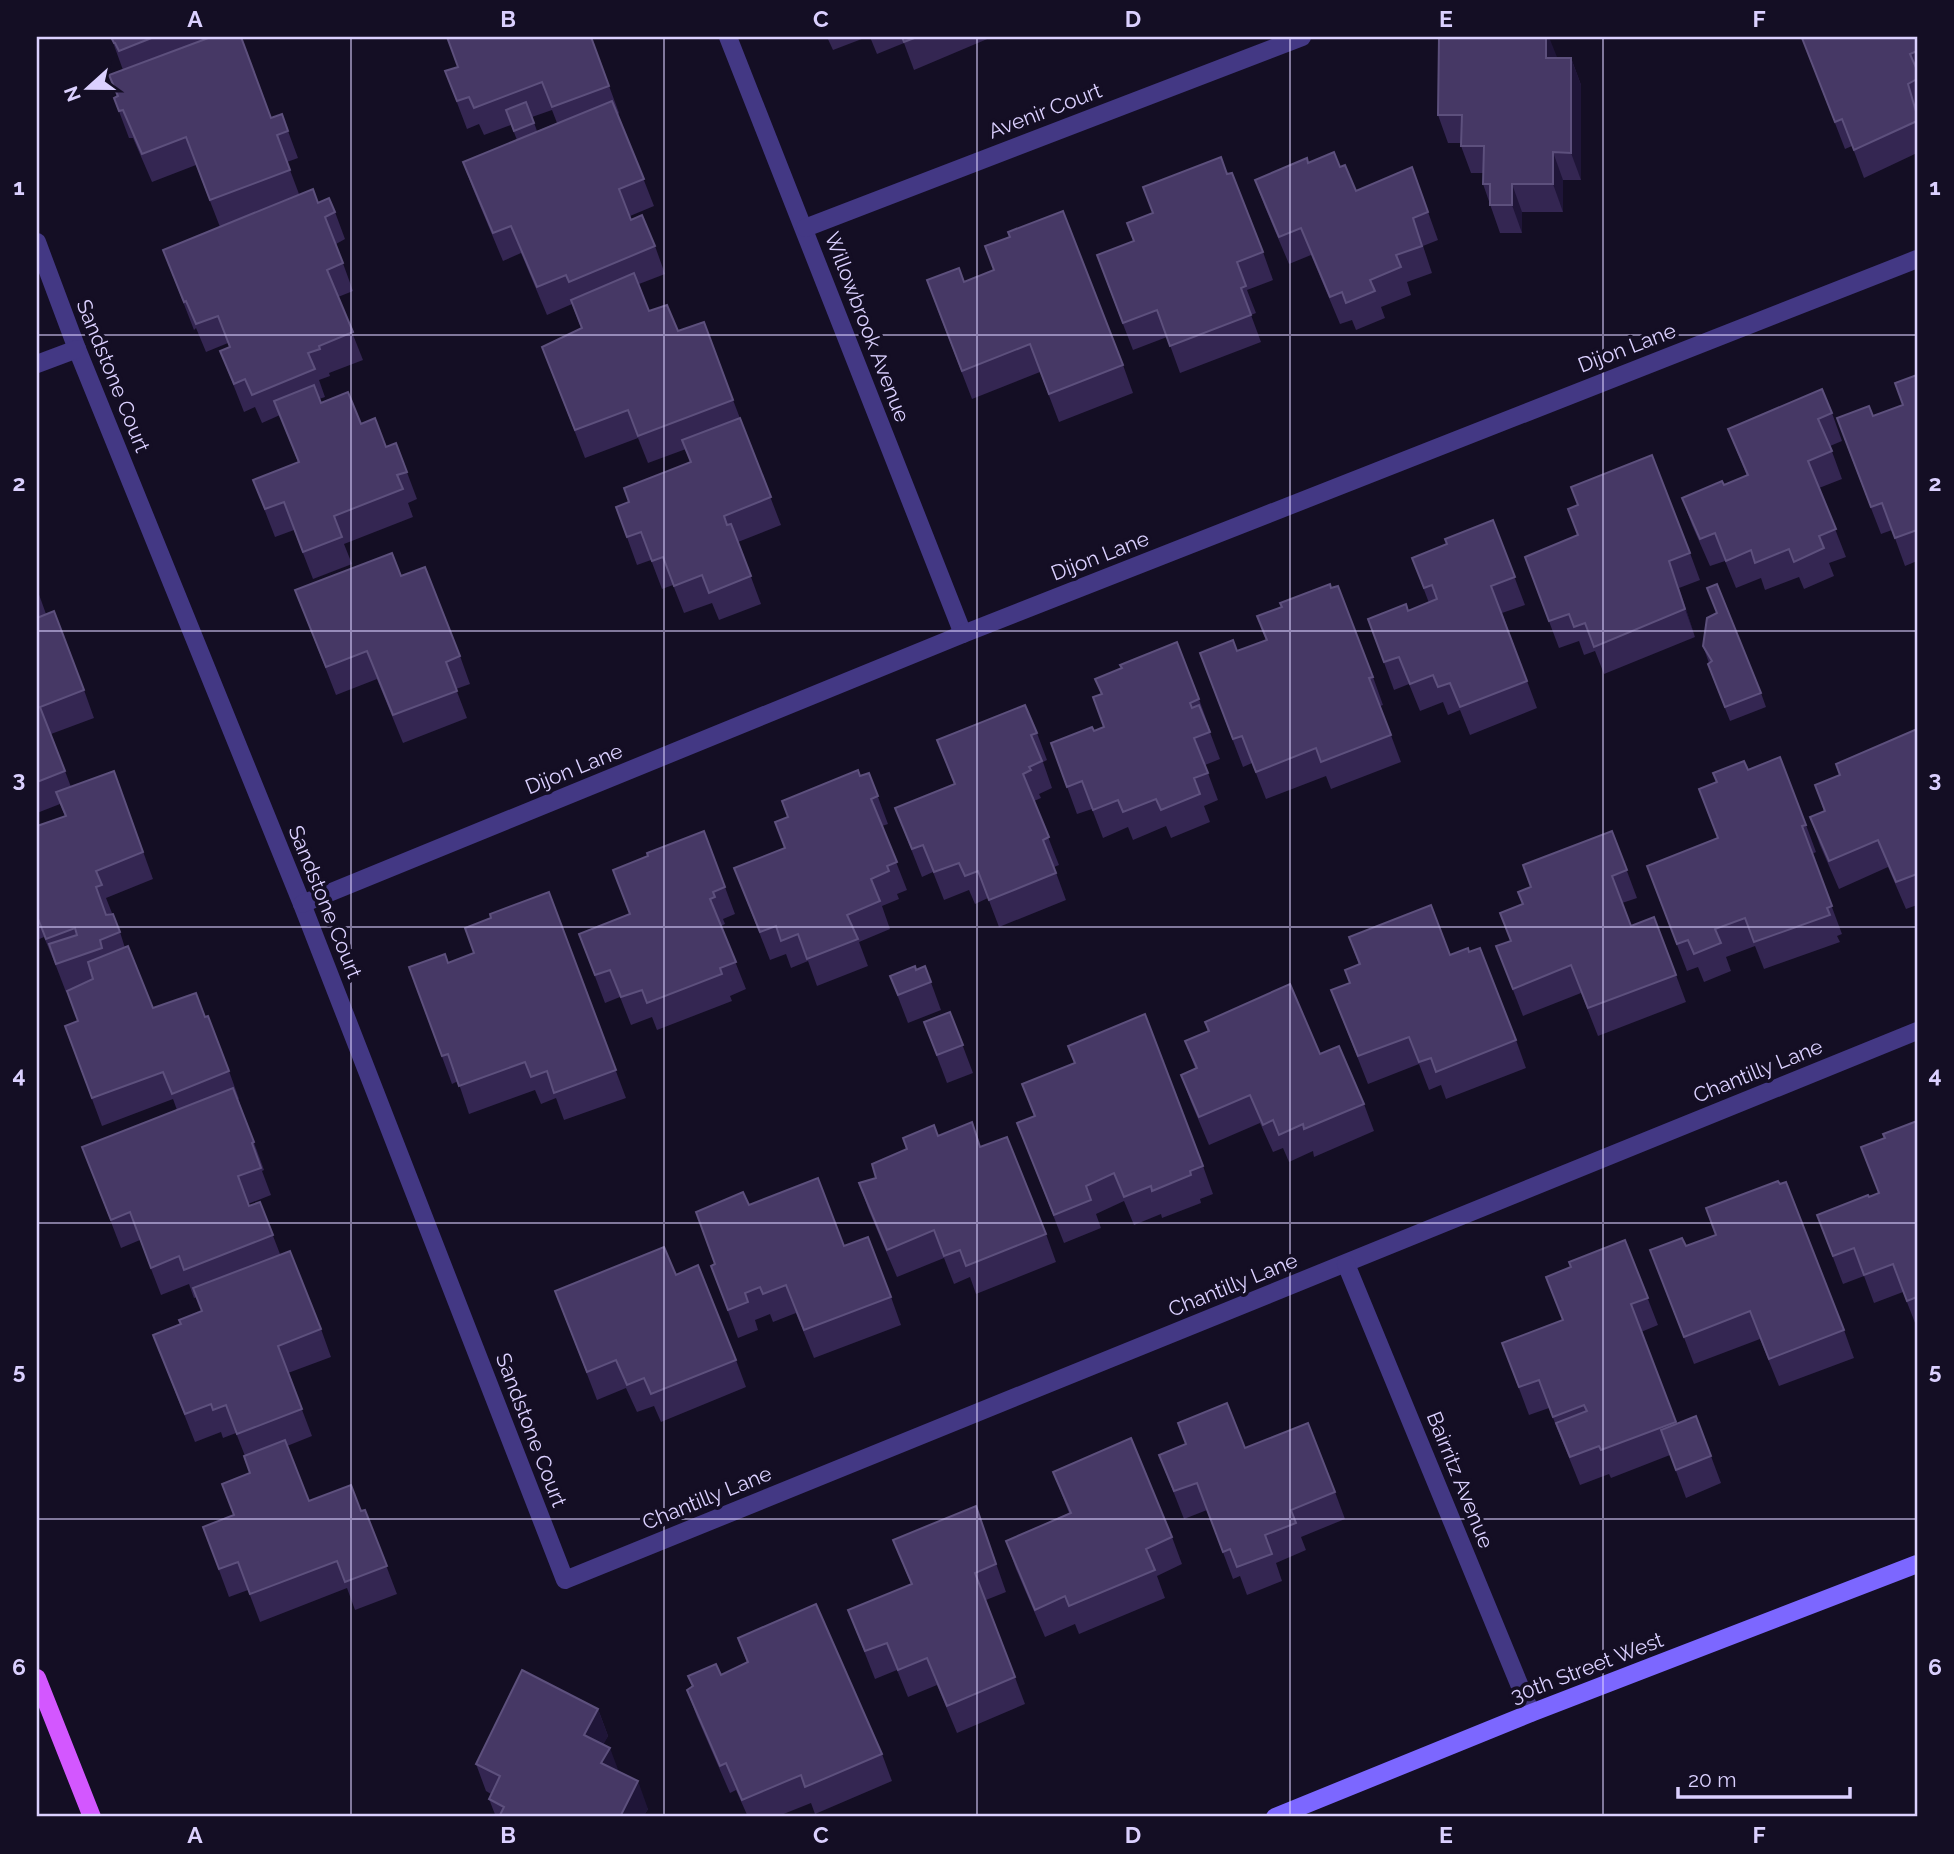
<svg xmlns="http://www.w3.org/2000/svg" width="1954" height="1854" font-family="Raleway,sans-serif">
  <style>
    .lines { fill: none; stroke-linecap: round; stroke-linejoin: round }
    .street { stroke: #433884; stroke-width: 18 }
    .secondary { stroke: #7c67ff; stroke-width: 18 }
    .primary { stroke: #d357ff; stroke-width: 18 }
    .wall { fill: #342652; fill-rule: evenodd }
    .shaded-wall { fill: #1f1538 }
    .building { fill: #463865; stroke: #5d507d; stroke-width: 2 }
    .grid { fill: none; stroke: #dbd0ff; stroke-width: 2; stroke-opacity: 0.55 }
    .labels { text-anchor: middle; stroke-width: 7; stroke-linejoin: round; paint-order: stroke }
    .street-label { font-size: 21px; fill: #dbd0ff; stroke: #140e24 }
    .neatline { fill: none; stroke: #dbd0ff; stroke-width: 2.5 }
    .grid-label { font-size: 23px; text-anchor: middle; font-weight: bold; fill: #dbd0ff }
  </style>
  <rect width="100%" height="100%" fill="#140e24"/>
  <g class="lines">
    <g class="street">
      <polyline points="728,37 963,634"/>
      <polyline points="805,228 1302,37"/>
      <polyline points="37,242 77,349 302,904 565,1580 1917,1031"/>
      <polyline points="37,364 77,349"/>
      <polyline points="302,904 963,634 1917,259"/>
      <polyline points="1346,1264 1531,1713"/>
    </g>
    <polyline class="secondary" points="1275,1817 1531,1713 1917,1564"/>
    <polyline class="primary" points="37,1678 92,1817"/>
  </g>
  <g class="wall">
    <polygon points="111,37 204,37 271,118 288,131 298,158 287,162 299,194 335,212 345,239 336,244 353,291 338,297 363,360 329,373 330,376 319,380 325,397 319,399 321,403 361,424 386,447 396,443 417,499 408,503 413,517 344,544 352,564 313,579 294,530 275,537 253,480 298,462 280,415 262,423 255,407 244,412 220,351 230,347 228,343 206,352 196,328 194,330 163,250 220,227 196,165 152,182 133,138 129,138 114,98 117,97 109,75 123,70"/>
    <path d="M591 37 619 113 618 114 654 206 630 216 631 220 655 246 665 274 639 284 649 311 678 331 733 400 781 525 738 542 761 604 719 620 712 603 684 613 673 585 662 589 651 560 637 565 616 507 629 502 690 462 686 449 648 463 638 438 585 458 542 347 581 328 572 304 547 315 521 253 503 261 473 189 463 162 517 140 511 125 484 135 479 124 467 129 445 71ZM552 110 557 123 537 131 532 117Z"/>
    <polygon points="827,37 867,37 833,50"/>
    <polygon points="870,37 992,37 914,70 904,43 877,54"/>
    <polygon points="1917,37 1917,153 1864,178 1852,146 1845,149 1802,38"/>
    <polygon points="1557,58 1571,58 1581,85 1581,180 1563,180 1563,212 1522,212 1522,233 1500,233 1483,184 1483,173 1471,173 1461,146 1461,143 1448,143 1438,115"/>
    <polygon points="1340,167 1356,191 1412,167 1438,240 1423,246 1432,273 1407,282 1411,295 1381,307 1385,318 1356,330 1352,320 1340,324 1311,255 1289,264 1265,207 1255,180"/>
    <polygon points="1227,174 1263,252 1273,280 1247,290 1256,313 1251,315 1261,342 1180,373 1167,337 1133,350 1107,283 1152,213"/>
    <polygon points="964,282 1123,365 1133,393 1059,422 1040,372 972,399 937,308"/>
    <polygon points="1917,375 1917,561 1905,566 1892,530 1881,534 1847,446 1873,416 1903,405"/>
    <polygon points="1832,413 1842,441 1830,446 1842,479 1819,488 1846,557 1829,563 1834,576 1804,589 1799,577 1765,590 1761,578 1736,588 1725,561 1710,566 1692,525 1682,498 1724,485 1747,476 1728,429"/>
    <polygon points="1493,520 1525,605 1502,613 1537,708 1470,735 1460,710 1448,715 1443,702 1420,711 1409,684 1394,690 1368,619 1408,611 1429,603 1412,558 1447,544"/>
    <polygon points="1578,535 1690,553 1700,580 1679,588 1695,637 1604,674 1595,651 1584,655 1579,641 1559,648 1535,584"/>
    <polygon points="37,589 46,614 84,690 94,718 51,734 71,787 114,771 153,879 106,898 112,913 106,915 120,932 125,948 153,1008 205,1017 229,1071 239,1099 238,1099 264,1170 262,1171 271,1195 248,1204 249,1206 260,1202 280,1254 321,1329 331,1357 288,1373 312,1436 287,1446 309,1501 361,1511 365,1510 397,1594 355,1610 347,1588 260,1622 248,1590 229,1597 203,1527 233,1515 250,1473 245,1456 236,1433 223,1438 221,1432 195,1442 153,1335 181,1324 202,1311 197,1297 194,1298 189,1284 161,1295 140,1240 121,1248 82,1147 177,1110 173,1099 102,1126 65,1026 78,1021 67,991 66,992 56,966 44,937 37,940 37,826 65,816 60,804 37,813"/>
    <polygon points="295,590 460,656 470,684 456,689 467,718 403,743 377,679 336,695"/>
    <polygon points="1257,616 1373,677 1383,705 1380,706 1401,762 1331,789 1326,776 1266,799 1252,763 1243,767 1210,680 1237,651 1266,640"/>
    <polygon points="1703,646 1761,693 1766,707 1730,721 1713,678 1708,664 1709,663"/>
    <polygon points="1095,679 1199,699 1209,727 1208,727 1220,759 1205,765 1218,800 1204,806 1210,822 1171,838 1166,826 1133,840 1128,827 1103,838 1092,809 1077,814 1051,743 1094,731 1104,727 1101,694"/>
    <polygon points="1917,730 1917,905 1906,909 1888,867 1839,889 1820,845 1810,817 1824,811 1815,785 1840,775"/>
    <polygon points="1037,733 1047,760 1043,762 1052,788 1039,794 1041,798 1034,801 1059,865 1054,867 1066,900 999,927 988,898 975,904 969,890 944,900 933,872 922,877 895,808 954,784 937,740"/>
    <polygon points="1748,770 1806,825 1816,852 1812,854 1842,934 1837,936 1840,942 1764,969 1755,946 1726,957 1731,971 1704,982 1698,967 1687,971 1657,893 1718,839"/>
    <polygon points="869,773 888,824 882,826 907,890 897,894 899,899 882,906 890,929 859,942 868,966 817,986 808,961 791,968 786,954 770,960 734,868 785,848 860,776"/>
    <polygon points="704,831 735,914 723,919 725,924 721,926 746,989 730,996 732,1001 657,1030 652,1017 631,1025 620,997 605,1003 579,934 629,914 648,856"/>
    <polygon points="1612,831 1637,898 1622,903 1631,926 1676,975 1686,1002 1598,1036 1581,993 1523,1016 1496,946 1510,941 1523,904 1531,887"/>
    <polygon points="549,892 626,1098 564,1120 556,1098 541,1104 535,1090 469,1114 458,1081 452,1084 409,967 448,963 474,953 491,918"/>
    <polygon points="1349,937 1450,955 1516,1040 1526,1068 1446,1099 1441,1085 1429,1090 1419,1064 1368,1084 1331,990 1350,983 1359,965"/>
    <polygon points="925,966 941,1010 908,1023 890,976 916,970"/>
    <polygon points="950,1012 973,1073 947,1083 924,1022"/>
    <polygon points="1205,1022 1320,1054 1364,1104 1374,1131 1314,1157 1313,1151 1289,1162 1283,1148 1273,1152 1260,1123 1209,1145 1191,1102 1181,1075 1195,1068 1185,1041 1208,1032"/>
    <polygon points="1022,1084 1203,1166 1213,1194 1200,1199 1201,1203 1162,1218 1161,1214 1134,1225 1124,1201 1096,1214 1101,1228 1064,1243 1017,1123 1034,1116"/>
    <polygon points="1917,1121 1917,1328 1903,1292 1874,1303 1864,1276 1843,1284 1817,1215 1878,1194 1885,1138"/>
    <polygon points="938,1136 981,1147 1046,1234 1056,1262 976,1294 970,1277 954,1284 944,1258 897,1277 869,1211 859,1183 876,1178"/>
    <polygon points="749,1205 844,1246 891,1297 901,1325 814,1358 796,1313 773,1322 770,1314 755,1320 758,1330 738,1338 711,1266 715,1264"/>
    <polygon points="1625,1240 1658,1325 1641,1332 1677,1424 1696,1416 1721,1483 1686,1498 1670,1455 1611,1478 1609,1474 1580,1485 1549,1408 1529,1415 1502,1343 1562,1320 1571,1267"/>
    <polygon points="1686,1246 1844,1330 1854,1358 1779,1386 1760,1339 1694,1364 1661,1277"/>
    <polygon points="676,1275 736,1360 746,1387 661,1422 654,1406 637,1412 626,1388 597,1400 555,1291"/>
    <polygon points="1245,1448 1335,1492 1345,1519 1301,1537 1306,1550 1276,1563 1282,1581 1247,1595 1240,1576 1233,1579 1207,1510 1184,1519 1159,1455"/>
    <polygon points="1053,1472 1172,1537 1182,1564 1157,1576 1165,1598 1079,1634 1075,1624 1045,1637 1016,1569 1006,1541 1069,1513"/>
    <polygon points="976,1506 1006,1592 986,1600 1025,1704 957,1733 937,1685 908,1697 897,1670 875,1679 848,1610 911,1584 893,1540"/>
    <polygon points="738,1638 882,1754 892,1781 815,1814 811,1803 776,1817 748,1817 736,1790 730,1793 697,1717 687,1690 692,1687 688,1676 721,1675 747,1663"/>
    <polygon points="598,1709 608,1736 603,1744 618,1772 648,1809 643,1817 496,1817 489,1799 491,1794 486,1791 476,1764"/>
  </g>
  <g class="shaded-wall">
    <polygon points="1546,37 1549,37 1557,57 1556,85 1546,58"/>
    <polygon points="1571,58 1581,85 1581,180 1571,153"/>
    <polygon points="1553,152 1563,180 1563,212 1553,184"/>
    <polygon points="1512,184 1522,212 1522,233 1512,205"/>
    <polygon points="1669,561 1679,588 1695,637 1685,609"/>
    <polygon points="598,1709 608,1736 594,1762 584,1735"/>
    <polygon points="610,1748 620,1775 601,1763"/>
    <polygon points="638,1781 648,1809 643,1817 620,1817"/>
  </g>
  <g class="building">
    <polygon points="111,37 154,37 119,51 115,43 114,43"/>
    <polygon points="211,37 241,37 271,118 282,114 288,131 277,135 290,170 210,200 186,137 142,154 123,110 119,111 114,98 118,96 109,75"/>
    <polygon points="447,37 591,37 609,86 552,107 542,82 474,108 469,97 457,101 445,71 458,67"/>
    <polygon points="902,37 917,37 904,42"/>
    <polygon points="1439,37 1546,37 1546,58 1571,58 1571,153 1553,152 1553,184 1512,184 1512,205 1490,205 1490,184 1483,184 1484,146 1461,146 1462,115 1438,115"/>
    <polygon points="1804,37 1917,37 1917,51 1910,54 1917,70 1917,79 1908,84 1917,115 1917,121 1854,150 1842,119 1835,122 1802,38"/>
    <polygon points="612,101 644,179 619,189 631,220 642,215 655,246 569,282 566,275 537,287 511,226 493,233 463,162"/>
    <polygon points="526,102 534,123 514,131 506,110"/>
    <polygon points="1334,152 1340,167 1345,165 1356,191 1412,167 1428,212 1413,218 1422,246 1396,255 1401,267 1370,280 1375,291 1346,303 1342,292 1330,297 1301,228 1279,237 1255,180 1307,158 1308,163"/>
    <polygon points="1221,157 1227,174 1232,173 1263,252 1237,262 1246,286 1241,288 1251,315 1170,346 1157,310 1123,323 1097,255 1134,241 1127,223 1153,213 1143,187"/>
    <polygon points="313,189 318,203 329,198 335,212 325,217 343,263 327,270 353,332 319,346 320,349 308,353 315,369 252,395 245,379 234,384 220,351 230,347 218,316 196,324 186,301 184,302 163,250"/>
    <polygon points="1063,211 1123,365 1049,394 1030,344 962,371 927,280 959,268 964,282 994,270 985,246 1010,237 1008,232"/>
    <polygon points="634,273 649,311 667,305 678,331 704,322 733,400 638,436 628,410 575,430 542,347 582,328 571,300"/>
    <polygon points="1917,375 1917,530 1895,538 1882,503 1871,507 1837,418 1869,406 1873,416 1903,405 1895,383"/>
    <polygon points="314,385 321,403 348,392 361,424 375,418 386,447 396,443 407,472 397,475 403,489 334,516 342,537 303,552 284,502 265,509 253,480 299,462 274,401"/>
    <polygon points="1822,389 1832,413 1818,419 1832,451 1808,461 1836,529 1819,536 1824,548 1794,562 1789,549 1755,563 1751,550 1726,561 1715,533 1700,539 1682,498 1722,481 1724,485 1748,475 1728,429"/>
    <polygon points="740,418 771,497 724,516 727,525 731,524 751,576 709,593 702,575 674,586 663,557 652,561 641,532 627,537 616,507 629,502 624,488 691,462 682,440"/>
    <polygon points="1652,455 1690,553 1669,561 1685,609 1594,647 1585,623 1574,627 1569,614 1549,621 1525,557 1578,535 1568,509 1578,505 1571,487"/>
    <polygon points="1493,520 1515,577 1491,586 1527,681 1460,707 1450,683 1438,687 1433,675 1410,684 1399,657 1384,662 1368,619 1406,604 1408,611 1437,599 1432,585 1424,588 1412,558 1447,544 1445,539"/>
    <polygon points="392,553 401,576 425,567 460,656 446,662 457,691 393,715 367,651 326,667 295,590"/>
    <polygon points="1330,584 1331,588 1338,586 1373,677 1369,678 1391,735 1321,762 1316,748 1256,772 1242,736 1233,739 1200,653 1233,640 1237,651 1267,640 1257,616 1282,607 1280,603"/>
    <polygon points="1717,584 1761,693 1725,707 1708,664 1712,661 1703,646 1707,618 1717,613 1707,588"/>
    <polygon points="54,611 84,690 40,707 65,771 37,782 37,618"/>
    <polygon points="1177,642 1199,699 1190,703 1192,708 1199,705 1210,732 1194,738 1208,773 1194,778 1200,794 1161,810 1156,799 1123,812 1118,800 1093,810 1082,781 1067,787 1051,743 1092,727 1094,731 1104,727 1093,697 1102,694 1095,679 1122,668 1120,665"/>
    <polygon points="1025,705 1037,733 1031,735 1042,761 1029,767 1031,770 1023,774 1049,837 1043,840 1056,873 989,900 978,871 965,876 959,863 934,872 923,845 912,849 895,808 955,784 937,740"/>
    <polygon points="1917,729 1917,874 1896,882 1878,840 1829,861 1810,817 1825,811 1815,785 1840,775 1836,764"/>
    <polygon points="1780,757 1806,825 1802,826 1832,906 1827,908 1830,915 1754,942 1745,918 1715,929 1721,943 1694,954 1688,940 1677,944 1647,866 1718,838 1699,789 1717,782 1713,773 1744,761 1748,770"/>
    <polygon points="858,770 860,776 869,773 878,796 871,799 897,862 887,866 889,871 871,879 880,901 847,915 858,939 807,959 798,934 781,941 776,926 760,932 734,868 785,848 775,822 788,817 782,801"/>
    <polygon points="114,771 143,852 96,871 102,885 96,887 106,915 113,914 120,932 100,940 102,948 56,964 49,944 77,935 75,928 46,939 37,916 37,826 66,816 56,792"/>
    <polygon points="704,831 725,887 713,892 715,897 710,899 736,962 720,968 722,974 647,1003 642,990 621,997 610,970 595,975 579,934 630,914 613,870 648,856 647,853"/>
    <polygon points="1612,831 1627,870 1612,876 1631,926 1654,917 1676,975 1588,1008 1571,965 1513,989 1496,946 1511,941 1500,913 1523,904 1518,892 1531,887 1523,865"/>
    <polygon points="549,892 616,1070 554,1093 547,1071 531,1077 525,1062 459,1086 448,1054 442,1056 409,967 445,954 448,963 474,953 465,928 491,918 490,914"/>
    <polygon points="1431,905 1450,955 1468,948 1469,952 1480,948 1516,1040 1436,1072 1431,1058 1419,1062 1409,1037 1358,1056 1331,990 1350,983 1345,970 1360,964 1349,937"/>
    <polygon points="128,946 153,1008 196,993 205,1017 208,1016 229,1071 172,1094 163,1072 92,1098 65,1026 78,1021 67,991 93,979 88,962"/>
    <polygon points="915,966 916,970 925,966 931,982 898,995 890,976"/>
    <polygon points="1290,984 1320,1054 1339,1046 1364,1104 1304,1129 1303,1124 1279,1135 1273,1120 1263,1125 1250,1095 1199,1117 1181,1075 1197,1068 1185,1041 1209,1031 1205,1022"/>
    <polygon points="950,1012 963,1045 937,1055 924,1022"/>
    <polygon points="1145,1014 1203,1166 1190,1171 1191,1175 1152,1191 1151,1186 1124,1197 1114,1173 1086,1186 1091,1200 1054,1215 1017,1123 1035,1116 1022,1084 1075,1063 1068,1046"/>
    <polygon points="233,1088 254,1142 252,1143 261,1168 238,1176 249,1206 260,1202 273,1235 184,1270 179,1256 151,1268 130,1212 111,1220 82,1147"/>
    <polygon points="1917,1121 1917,1297 1907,1301 1893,1264 1864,1275 1854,1248 1833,1256 1817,1215 1868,1195 1869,1197 1879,1193 1861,1147 1885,1138 1883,1134"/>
    <polygon points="972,1122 980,1147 1007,1137 1046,1234 966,1266 960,1250 944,1256 934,1230 887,1250 859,1183 876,1178 872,1164 907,1149 903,1138 934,1125 938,1136"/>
    <polygon points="818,1178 844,1246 868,1237 891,1297 804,1330 786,1285 763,1294 760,1287 745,1293 748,1302 728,1310 711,1266 715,1264 696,1212 743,1192 749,1205"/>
    <polygon points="1778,1181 1780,1184 1786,1182 1844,1330 1769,1359 1750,1311 1684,1337 1650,1250 1682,1238 1686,1246 1716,1235 1706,1208"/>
    <polygon points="1625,1240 1648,1298 1631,1304 1676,1422 1601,1450 1599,1446 1570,1457 1556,1423 1587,1411 1584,1405 1553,1417 1539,1380 1519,1387 1502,1343 1563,1320 1546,1277 1571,1267 1569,1262"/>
    <polygon points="664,1247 676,1275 698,1265 736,1360 651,1394 644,1378 627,1385 616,1360 587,1372 555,1291"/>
    <polygon points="290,1251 321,1329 278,1346 302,1409 237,1434 226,1405 213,1410 211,1404 185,1414 153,1335 181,1324 179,1320 202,1311 193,1288"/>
    <polygon points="1227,1403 1245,1448 1308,1423 1335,1492 1291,1510 1296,1523 1265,1535 1272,1554 1237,1567 1230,1549 1223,1552 1197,1483 1174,1491 1159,1455 1186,1444 1178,1423"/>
    <polygon points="1696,1416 1711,1456 1676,1470 1661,1430"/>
    <polygon points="1131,1438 1172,1537 1146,1549 1155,1570 1069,1606 1065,1596 1035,1610 1006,1541 1071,1513 1053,1472"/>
    <polygon points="285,1440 309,1501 351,1485 361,1511 365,1510 387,1566 345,1582 337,1561 250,1594 238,1562 219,1569 203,1527 234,1515 222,1484 250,1473 244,1456"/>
    <polygon points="976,1506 996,1564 975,1573 1015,1677 947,1706 927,1658 898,1670 887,1643 865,1651 848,1610 912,1584 893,1540"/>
    <polygon points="816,1604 882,1754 805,1787 801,1775 742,1800 726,1763 720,1766 687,1690 693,1686 688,1676 716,1664 721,1675 748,1662 738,1638"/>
    <polygon points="522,1670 598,1709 584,1735 610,1748 601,1763 638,1781 620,1817 499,1817 504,1807 489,1799 500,1776 476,1764"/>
  </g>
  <path class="grid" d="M351 37V1817M664 37V1817M977 37V1817M1290 37V1817M1603 37V1817M37 335H1917M37 631H1917M37 927H1917M37 1223H1917M37 1519H1917"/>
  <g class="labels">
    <g class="street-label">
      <text transform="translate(1045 111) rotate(-21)" y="7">Avenir Court</text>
      <text transform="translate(867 327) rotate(69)" y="7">Willowbrook Avenue</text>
      <text transform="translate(1627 348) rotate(-21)" y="7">Dijon Lane</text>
      <text transform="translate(113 376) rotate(68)" y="7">Sandstone Court</text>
      <text transform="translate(1100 556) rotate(-21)" y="7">Dijon Lane</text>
      <text transform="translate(574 769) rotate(-22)" y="7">Dijon Lane</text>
      <text transform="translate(325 902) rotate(68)" y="7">Sandstone Court</text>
      <text transform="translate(1758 1071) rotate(-22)" y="7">Chantilly Lane</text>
      <text transform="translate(1233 1285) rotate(-22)" y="7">Chantilly Lane</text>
      <text transform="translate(531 1430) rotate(69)" y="7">Sandstone Court</text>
      <text transform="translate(1460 1480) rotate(68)" y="7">Bairritz Avenue</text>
      <text transform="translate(707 1498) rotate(-22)" y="7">Chantilly Lane</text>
      <text transform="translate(1587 1668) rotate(-21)" y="7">30th Street West</text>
    </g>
  </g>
  <rect width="1954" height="1854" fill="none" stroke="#140e24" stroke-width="77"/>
  <g transform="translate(88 88) rotate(249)" stroke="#140e24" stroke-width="5" paint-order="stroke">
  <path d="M0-5L12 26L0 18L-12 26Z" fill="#dbd0ff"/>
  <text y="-10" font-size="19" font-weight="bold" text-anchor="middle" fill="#dbd0ff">N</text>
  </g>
  <path d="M1678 1787v10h172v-10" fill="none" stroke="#dbd0ff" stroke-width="3.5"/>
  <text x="1688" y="1787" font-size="21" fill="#dbd0ff" stroke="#140e24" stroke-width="5" paint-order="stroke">20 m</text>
  <rect x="38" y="38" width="1878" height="1777" class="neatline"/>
  <g class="grid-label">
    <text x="195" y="27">A</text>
    <text x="508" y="27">B</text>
    <text x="821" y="27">C</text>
    <text x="1133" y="27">D</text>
    <text x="1446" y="27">E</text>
    <text x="1759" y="27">F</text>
    <text x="19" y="195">1</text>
    <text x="1935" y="195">1</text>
    <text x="19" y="491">2</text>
    <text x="1935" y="491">2</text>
    <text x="19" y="787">3</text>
    <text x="1935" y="787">3</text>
    <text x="19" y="1083">4</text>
    <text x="1935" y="1083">4</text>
    <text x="19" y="1379">5</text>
    <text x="1935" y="1379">5</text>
    <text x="19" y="1675">6</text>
    <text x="1935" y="1675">6</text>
    <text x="195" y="1843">A</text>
    <text x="508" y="1843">B</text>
    <text x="821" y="1843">C</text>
    <text x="1133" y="1843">D</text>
    <text x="1446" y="1843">E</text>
    <text x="1759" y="1843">F</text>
  </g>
</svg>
